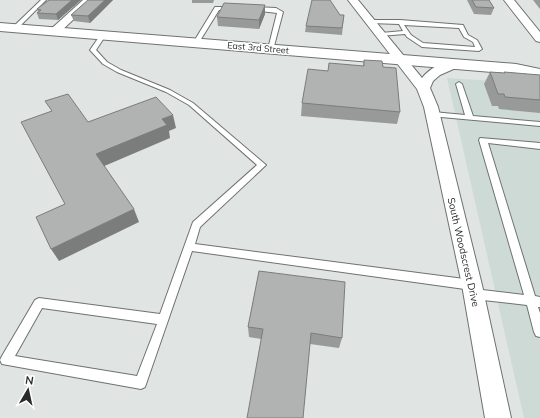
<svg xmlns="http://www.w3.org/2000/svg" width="540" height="418" font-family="Mulish,sans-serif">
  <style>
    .built { fill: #cedad5 }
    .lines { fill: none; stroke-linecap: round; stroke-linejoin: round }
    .service-casing { stroke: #6e7270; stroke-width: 2 }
    .minor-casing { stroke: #6e7270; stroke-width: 2 }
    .primary-casing { stroke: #6e7270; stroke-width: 2 }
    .service { fill: #fff; fill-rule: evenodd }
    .minor { fill: #fff; fill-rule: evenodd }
    .primary { fill: #fff; fill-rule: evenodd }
    .wall { fill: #979a99 }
    .shaded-wall { fill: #7b7d7d }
    .building { fill: #b0b3b2; stroke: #7b7d7d }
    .labels { text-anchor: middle; stroke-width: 3; stroke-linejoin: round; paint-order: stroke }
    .far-street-label { font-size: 9px; fill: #292b2a; stroke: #fff }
    .street-label { font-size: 10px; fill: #292b2a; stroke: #fff }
  </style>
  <rect width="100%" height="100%" fill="#e0e4e2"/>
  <polygon class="built" points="447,78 540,84 540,418 524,418"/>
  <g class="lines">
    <defs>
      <g id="service">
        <polygon points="41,0 46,0 17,29 13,29 13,27"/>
        <polygon points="215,7 233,7 236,9 233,11 219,10 198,44 194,44 193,43"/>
        <polygon points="254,7 276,8 283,12 273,50 268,49 277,13 252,10 252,8"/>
        <path d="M368 20H400L463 25 468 35 477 40 482 49 479 51 422 47 407 37 405 34 379 36V34L381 33 403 31 399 24 370 23 368 22ZM404 25 459 28 464 37 473 42 475 47 423 43 411 35Z"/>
        <path d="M103 33 106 35 96 50 107 62 121 70 170 90 193 103 266 165 200 227 195 244 472 280 476 282 477 285 476 288 472 290 192 251 145 387 141 389 2 364 0 360 2 356 35 300 39 298 160 314 193 222 257 165 189 105 166 92 117 72 103 64 90 50 101 34ZM42 308 157 324 137 376 15 356Z"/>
        <polygon points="459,82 462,84 473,116 540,122 540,126 430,116 430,112 433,112 465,115 456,84"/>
        <polygon points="480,138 540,143 540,149 488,143 535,296 540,297 540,307 538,307 540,313 540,337 536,336 534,332 527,305 474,299 470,297 469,294 470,291 474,289 524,295 479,140"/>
      </g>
      <g id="minor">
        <polygon points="83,0 94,0 59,33 51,33 49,31 51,29"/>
        <path d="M348 0H358L422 78C429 69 446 58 458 61L460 64 458 67 440 75 433 81 430 88 438 107 482 285 511 418H485L462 285 424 107 417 89Z"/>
        <polygon points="504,0 514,0 540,32 540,42 536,41"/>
      </g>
      <polygon id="primary" points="0,23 516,64 540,69 540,79 516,74 0,31"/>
    </defs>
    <use href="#service" class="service-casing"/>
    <use href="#minor" class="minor-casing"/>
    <use href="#primary" class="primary-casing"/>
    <use href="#service" class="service"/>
    <use href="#minor" class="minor"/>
    <use href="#primary" class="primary"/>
  </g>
  <g class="wall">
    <polygon points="49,0 81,0 58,20 39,19 37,13 38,12 37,9"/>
    <polygon points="88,0 113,0 90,23 74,21 71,15"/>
    <polygon points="192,0 214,0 213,3 192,3"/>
    <polygon points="467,0 489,0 494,8 491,15 474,14"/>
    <polygon points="533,0 540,0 540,9"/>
    <polygon points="265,5 265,14 259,29 218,26 217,17"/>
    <polygon points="340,15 344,15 342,35 305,32 306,26"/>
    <polygon points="364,60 383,67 400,112 397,124 301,116 302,103 328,71 363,66"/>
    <polygon points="490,72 504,73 504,72 540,75 540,113 499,109 498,106 492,106 484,84"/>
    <polygon points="259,271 342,338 339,348 310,344 261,339 249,337 248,327"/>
  </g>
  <g class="shaded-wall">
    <polygon points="72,0 81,0 58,20 56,14"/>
    <polygon points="105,0 113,0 90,23 88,16"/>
    <polygon points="265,5 265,14 259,29 259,20"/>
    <polygon points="173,115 176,128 169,131 170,138 102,167 96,154 162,119"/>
    <polygon points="134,209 139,222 59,261 51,249"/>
  </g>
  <g class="building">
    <polygon points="49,0 72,0 56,14 37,13 41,10 37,9"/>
    <polygon points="88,0 105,0 88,16 71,15"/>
    <polygon points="312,0 330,0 340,15 344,15 342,28 306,26"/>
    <polygon points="472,0 489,0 494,8 476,7"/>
    <polygon points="224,3 265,5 259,20 217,17"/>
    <polygon points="364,60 382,61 383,67 396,68 400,112 302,103 308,69 328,71 329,63 364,66"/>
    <polygon points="490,72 505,73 504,72 540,75 540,100 505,97 504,94 498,94"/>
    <polygon points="68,94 88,122 156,97 173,115 162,119 167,125 96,154 134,209 51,249 36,217 65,204 21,122 52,111 45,101"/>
    <polygon points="259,271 345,282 342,338 311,333 303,418 247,418 263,329 248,327"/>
  </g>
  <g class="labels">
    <g class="far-street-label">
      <text transform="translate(258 48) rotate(5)" y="3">East 3rd Street</text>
    </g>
    <g class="street-label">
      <text transform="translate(464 252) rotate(77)" y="4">South Woodscrest Drive</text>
    </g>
  </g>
  <g transform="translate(28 390) rotate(9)" stroke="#ffffff" stroke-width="3" paint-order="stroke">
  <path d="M0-3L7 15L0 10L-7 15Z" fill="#292b2a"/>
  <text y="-6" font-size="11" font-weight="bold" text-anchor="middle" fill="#292b2a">N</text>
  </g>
</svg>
